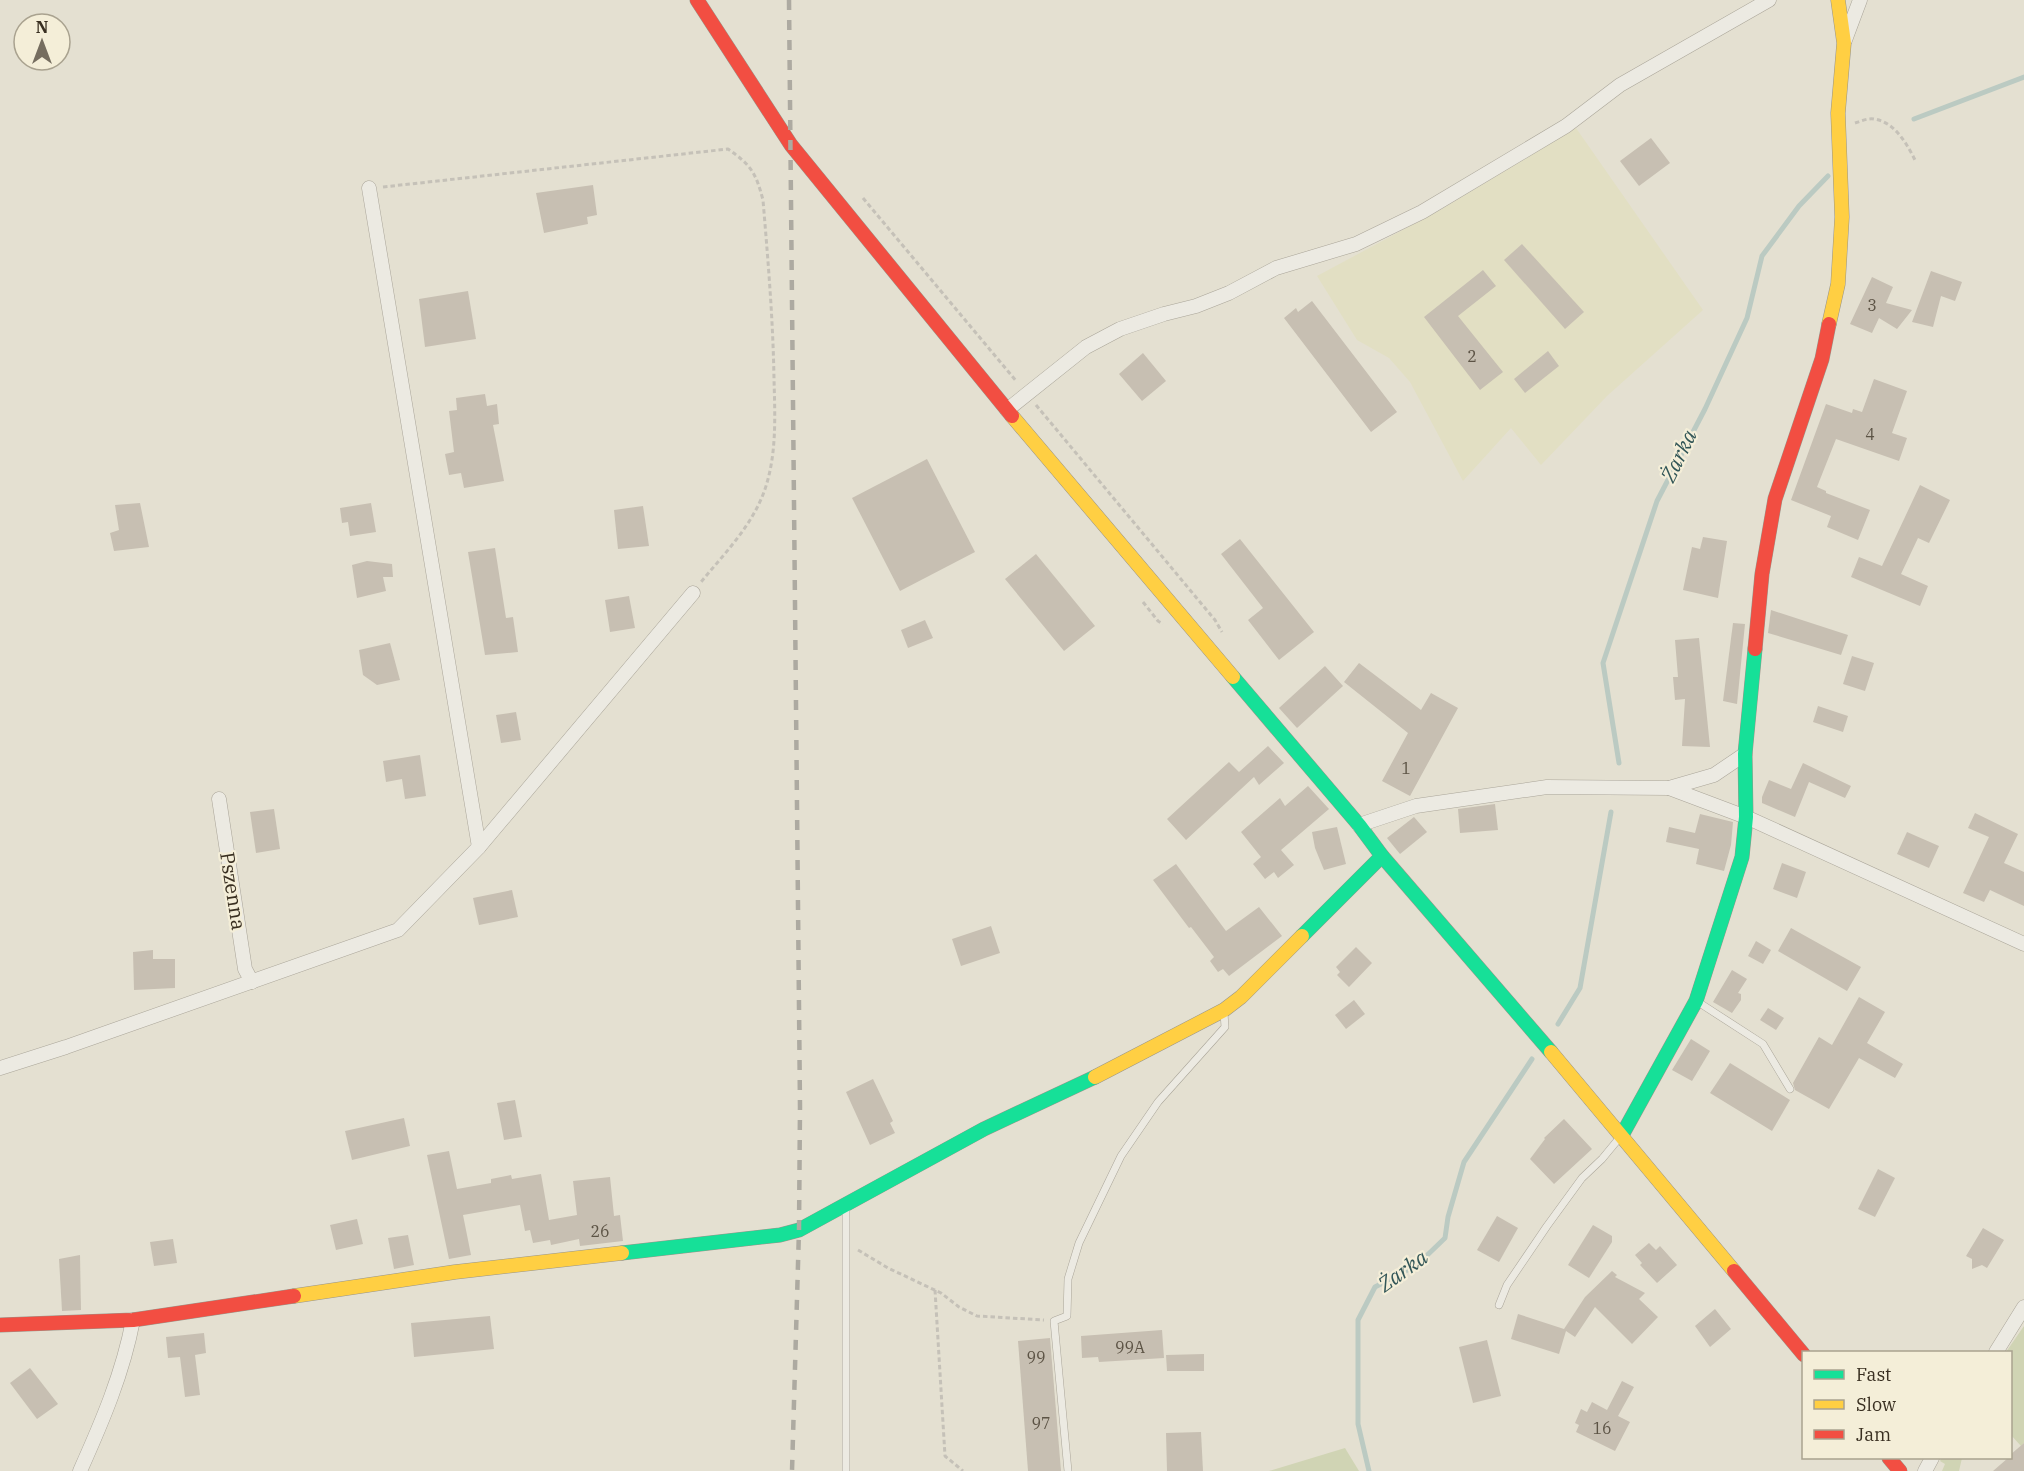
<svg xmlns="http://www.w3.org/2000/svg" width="2024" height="1471" font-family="'IBM Plex Serif',serif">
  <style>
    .farmland { fill: #e2dfc3 }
    .green { fill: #d0d4b4 }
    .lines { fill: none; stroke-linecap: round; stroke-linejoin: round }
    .stream { stroke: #bbcac2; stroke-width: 5 }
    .building { fill: #c7bfb2 }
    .lane-casing { stroke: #aaa599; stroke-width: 8 }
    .street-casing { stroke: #aaa599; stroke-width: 15 }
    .fast-casing { stroke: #99958a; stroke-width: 15 }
    .slow-casing { stroke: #99958a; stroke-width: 15 }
    .jam-casing { stroke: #99958a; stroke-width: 15 }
    .path { stroke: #c5c1b8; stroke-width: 3; stroke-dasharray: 4.5 3; stroke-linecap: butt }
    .lane { stroke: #eceae2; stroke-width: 7 }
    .street { stroke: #eceae2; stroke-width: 14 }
    .fast { stroke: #16e098; stroke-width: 14 }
    .slow { stroke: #ffcf43; stroke-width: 14 }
    .jam { stroke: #f24e42; stroke-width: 14 }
    .rail { stroke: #adaaa1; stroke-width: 4.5; stroke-dasharray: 10 10; stroke-linecap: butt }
    .labels { text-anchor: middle; stroke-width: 4.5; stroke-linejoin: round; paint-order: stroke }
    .number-label { font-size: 16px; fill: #5c5345 }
    .street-label { font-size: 20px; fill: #392f21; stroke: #f4eed8 }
    .water-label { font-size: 21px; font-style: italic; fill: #325657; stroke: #f4eed8 }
  </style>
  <rect width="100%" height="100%" fill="#e4e0d1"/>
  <polygon class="farmland" points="1576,128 1703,310 1607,396 1541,465 1511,428 1463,481 1410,382 1389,358 1357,340 1317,276 1442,209"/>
  <g class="green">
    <polygon points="2024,1326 2024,1443 2021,1446 2011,1435 2010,1352 2006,1352"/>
    <polygon points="1345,1448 1359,1471 1269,1471"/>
    <polygon points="1942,1458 1962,1458 1959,1471 1942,1471 1945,1464 1940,1461"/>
  </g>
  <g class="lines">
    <g class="stream">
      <polyline points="1914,119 2024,77"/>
      <polyline points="1619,763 1603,663 1657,501 1705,409 1747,318 1762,256 1799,206 1828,176"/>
      <polyline points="1558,1024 1580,988 1611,812"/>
      <polyline points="1369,1471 1358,1424 1358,1320 1375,1287 1417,1265 1445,1238 1448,1217 1464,1162 1532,1059"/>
    </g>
  </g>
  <g class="building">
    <polygon points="1651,138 1670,163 1639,186 1620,161"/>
    <polygon points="593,185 597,215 587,217 588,224 544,233 536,193"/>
    <polygon points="1522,244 1584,312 1565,329 1504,260"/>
    <polygon points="1483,270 1496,286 1458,316 1503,372 1480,390 1424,317"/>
    <polygon points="1931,271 1962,282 1955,301 1941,296 1933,327 1912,322"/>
    <polygon points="1872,277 1893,287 1886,303 1912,310 1897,329 1879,318 1872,333 1850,324"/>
    <polygon points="468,291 476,339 425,347 419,299"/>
    <polygon points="1312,301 1397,412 1371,432 1284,318 1296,308 1298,312"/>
    <polygon points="1548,351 1559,366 1525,393 1514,379"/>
    <polygon points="1143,353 1166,381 1142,401 1119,374"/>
    <polygon points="1874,379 1907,391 1892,433 1907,438 1899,461 1836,439 1817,487 1826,491 1826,493 1870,510 1858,540 1827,527 1831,516 1791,500 1826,404 1852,413 1853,409 1862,412"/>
    <polygon points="485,394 487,406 497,404 499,424 493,425 504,481 464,488 461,473 449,475 445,454 454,452 449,411 457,410 456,398"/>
    <polygon points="927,459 975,552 900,591 852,498"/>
    <polygon points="1920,485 1950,500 1929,543 1918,538 1901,574 1928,586 1920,606 1851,577 1859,557 1882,566"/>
    <polygon points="140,503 149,547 114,551 110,533 119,530 115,505"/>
    <polygon points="371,503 376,532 350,536 348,522 342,523 340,508"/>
    <polygon points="643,506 649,546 618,549 614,510"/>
    <polygon points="1703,537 1727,541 1718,598 1683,590 1692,547 1700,549"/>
    <polygon points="1240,539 1314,632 1279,660 1248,620 1263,608 1221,554"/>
    <polygon points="495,548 506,618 513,617 518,652 485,655 468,552"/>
    <polygon points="1036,554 1095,626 1064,651 1005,579"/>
    <polygon points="367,561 392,564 393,577 383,577 386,591 357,598 352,565"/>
    <polygon points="629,596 635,628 610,632 605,600"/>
    <polygon points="1771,610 1848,635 1841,655 1768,633"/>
    <polygon points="925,620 933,638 908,648 901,630"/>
    <polygon points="1733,623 1745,624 1737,704 1723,701"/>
    <polygon points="1699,638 1710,747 1682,746 1685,699 1675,700 1673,677 1678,677 1675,640"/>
    <polygon points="390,643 400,680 377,685 363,675 359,650"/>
    <polygon points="1852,656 1874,663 1865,691 1843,684"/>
    <polygon points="1359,663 1421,710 1431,693 1458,708 1410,796 1382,781 1408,733 1344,682"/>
    <polygon points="1325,666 1343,686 1297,728 1279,708"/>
    <polygon points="1818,706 1848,716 1843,732 1813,722"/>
    <polygon points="516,712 521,740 501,743 496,715"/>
    <polygon points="1268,746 1284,763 1259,785 1254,777 1186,840 1167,819 1229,762 1239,772"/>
    <polygon points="420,755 426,796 405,799 402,779 386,782 383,761"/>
    <polygon points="1803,763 1851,786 1845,798 1809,782 1795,817 1762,803 1762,797 1769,780 1791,789"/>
    <polygon points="1308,786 1329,809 1281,850 1294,865 1278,878 1274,872 1265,879 1253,864 1261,857 1241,832 1280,798 1285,806"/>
    <polygon points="1495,804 1498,830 1460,833 1458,809"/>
    <polygon points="274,809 280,849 256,853 250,812"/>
    <polygon points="1975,813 2018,834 2004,863 2024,872 2024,906 1990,890 1984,902 1963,893 1989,837 1968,828"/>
    <polygon points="1700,814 1733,822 1731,845 1724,871 1696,864 1699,849 1666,842 1669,827 1695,833"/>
    <polygon points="1414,817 1427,832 1400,854 1387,838"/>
    <polygon points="1337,827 1346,864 1324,870 1315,848 1312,832"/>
    <polygon points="1907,832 1939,846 1929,868 1897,854"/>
    <polygon points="1782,863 1806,872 1797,898 1773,889"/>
    <polygon points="1176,864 1226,931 1259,907 1282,936 1229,976 1223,969 1218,972 1210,961 1214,957 1191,927 1189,928 1153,880"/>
    <polygon points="512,890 518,917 479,925 473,898"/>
    <polygon points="991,926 1000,953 961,966 952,939"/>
    <polygon points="1791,928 1861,967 1847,991 1778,951"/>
    <polygon points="1756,941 1771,950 1763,964 1748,956"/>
    <polygon points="1356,947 1372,963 1349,987 1337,975 1340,972 1336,967"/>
    <polygon points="153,950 153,959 175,959 175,988 134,990 133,952"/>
    <polygon points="1732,970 1747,979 1738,993 1741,994 1741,1000 1732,1013 1713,1002"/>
    <polygon points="1859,997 1885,1012 1867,1043 1903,1064 1895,1078 1859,1058 1829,1109 1795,1090 1793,1083 1819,1037 1832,1045"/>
    <polygon points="1354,1000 1365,1014 1346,1029 1335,1015"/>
    <polygon points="1768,1008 1784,1018 1776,1030 1760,1020"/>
    <polygon points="1691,1039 1710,1051 1692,1081 1672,1070"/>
    <polygon points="1730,1063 1790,1100 1772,1131 1710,1093"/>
    <polygon points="873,1079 893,1121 890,1123 895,1133 870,1145 846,1092"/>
    <polygon points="515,1100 522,1137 504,1140 497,1103"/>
    <polygon points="404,1118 410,1146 352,1160 345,1131"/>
    <polygon points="1564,1119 1592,1149 1554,1184 1530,1159 1545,1139 1544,1138"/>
    <polygon points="449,1151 457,1189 491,1183 491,1179 511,1175 512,1179 541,1174 549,1220 577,1215 573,1181 610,1177 614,1216 620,1215 623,1241 580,1246 579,1239 551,1245 550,1240 533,1243 530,1230 525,1231 520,1205 463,1215 471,1255 449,1259 427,1155"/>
    <polygon points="1878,1169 1895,1178 1875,1217 1858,1209"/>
    <polygon points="1497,1216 1518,1228 1499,1262 1477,1250"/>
    <polygon points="357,1219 363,1244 336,1250 330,1225"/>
    <polygon points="1593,1225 1612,1236 1612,1242 1589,1278 1568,1265"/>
    <polygon points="1983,1228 2004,1240 1987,1268 1982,1265 1972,1269 1972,1259 1966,1256"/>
    <polygon points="408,1235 414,1265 394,1269 388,1238"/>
    <polygon points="173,1239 177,1263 154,1266 150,1242"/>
    <polygon points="1649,1243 1656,1250 1660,1246 1677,1265 1657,1283 1640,1265 1642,1263 1635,1255"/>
    <polygon points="80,1255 81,1310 62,1311 59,1259"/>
    <polygon points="1612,1271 1617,1275 1615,1277 1645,1293 1639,1299 1658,1317 1632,1344 1595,1307 1575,1337 1566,1331 1559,1354 1511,1339 1518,1314 1564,1329 1585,1297"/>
    <polygon points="1715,1309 1731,1329 1710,1347 1695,1326"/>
    <polygon points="490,1316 494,1349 414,1357 411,1323"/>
    <polygon points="1162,1330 1164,1358 1099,1362 1098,1357 1082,1358 1081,1336"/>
    <polygon points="204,1333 206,1353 195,1355 200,1395 185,1397 180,1357 168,1358 166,1337"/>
    <polygon points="1050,1338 1061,1471 1028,1471 1018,1341"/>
    <polygon points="1487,1340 1501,1396 1473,1403 1459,1347"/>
    <polygon points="1204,1354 1204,1371 1167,1371 1166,1355"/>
    <polygon points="30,1368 58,1404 37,1419 10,1383"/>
    <polygon points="1622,1381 1634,1387 1618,1416 1630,1422 1615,1451 1576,1432 1579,1425 1575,1423 1581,1409 1587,1412 1592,1402 1607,1410"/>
    <polygon points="1201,1432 1203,1471 1167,1471 1166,1433"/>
    <polygon points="2024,1443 2024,1471 1993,1471 2008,1458 2010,1458 2010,1455"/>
  </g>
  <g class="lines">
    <defs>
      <g id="lane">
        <polyline points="1698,1002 1763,1044 1790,1089"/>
        <polyline points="1499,1305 1507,1285 1547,1226 1582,1178 1602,1159 1621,1136"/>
        <polyline points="846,1471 846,1207"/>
        <polyline points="1068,1471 1054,1321 1067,1316 1068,1279 1079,1243 1121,1156 1158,1102 1225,1027 1224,1013"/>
      </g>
      <g id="street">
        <polyline points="1845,40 1860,0"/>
        <polyline points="369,188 479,847"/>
        <polyline points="1007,410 1086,347 1120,329 1164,314 1196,306 1229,293 1276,268 1356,244 1422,212 1566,126 1620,85 1769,0"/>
        <polyline points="1669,788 1746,817 2024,944"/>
        <polyline points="219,799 245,969 252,982"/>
        <polyline points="1359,825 1416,806 1547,787 1669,788 1714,775 1745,754"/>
        <polyline points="0,1068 66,1047 398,930 479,847 693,593"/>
        <polyline points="1996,1352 2024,1307"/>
        <path d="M80 1471C102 1422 123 1373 133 1320"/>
        <polyline points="1925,1471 1932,1458"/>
      </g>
      <g id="fast">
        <polyline points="1233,677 1359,825 1382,856 1551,1052"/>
        <polyline points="1302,936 1382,856"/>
        <polyline points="1622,1135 1696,1001 1742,857 1746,817 1745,754 1755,649"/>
        <polyline points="622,1253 780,1235 799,1230 984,1129 1095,1077"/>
      </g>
      <g id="slow">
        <polyline points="1829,324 1838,284 1842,217 1838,113 1844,43 1838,0"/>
        <polyline points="1012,416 1233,677"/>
        <polyline points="1551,1052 1734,1271"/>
        <polyline points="1095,1077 1224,1010 1241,997 1302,936"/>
        <polyline points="294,1296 455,1272 622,1253"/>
      </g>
      <g id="jam">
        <polyline points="697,0 791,145 1012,416"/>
        <polyline points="1755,649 1762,574 1775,499 1822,359 1829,324"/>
        <polyline points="1734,1271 1804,1355"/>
        <polyline points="0,1325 133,1320 294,1296"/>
        <polyline points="1889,1458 1900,1471"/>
      </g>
    </defs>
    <use href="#lane" class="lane-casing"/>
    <use href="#street" class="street-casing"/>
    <use href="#fast" class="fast-casing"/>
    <use href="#slow" class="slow-casing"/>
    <use href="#jam" class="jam-casing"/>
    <g class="path">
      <path d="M1855 123C1861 121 1868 118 1874 119 1895 122 1907 144 1916 162"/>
      <path d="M383 187 728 149C751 165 756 173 763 200 768 260 773 319 774 379 775 417 777 456 764 492 751 527 724 554 701 582"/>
      <polyline points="863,198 1017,382"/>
      <polyline points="1036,405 1215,620 1222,632"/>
      <polyline points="1143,602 1158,621 1163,624"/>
      <polyline points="858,1250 888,1268 941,1293 959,1307 977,1316 1044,1320"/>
      <polyline points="935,1290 945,1456 963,1471"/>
    </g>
    <use href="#lane" class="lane"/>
    <use href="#street" class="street"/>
    <use href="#fast" class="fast"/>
    <use href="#slow" class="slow"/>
    <use href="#jam" class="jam"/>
    <polyline class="rail" points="789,0 800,1107 799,1230 792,1471"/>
  </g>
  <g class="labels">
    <g class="number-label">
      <text x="1872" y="311">3</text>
      <text x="1472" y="362">2</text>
      <text x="1870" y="440">4</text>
      <text x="1406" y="774">1</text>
      <text x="600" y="1237">26</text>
      <text x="1130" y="1353">99A</text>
      <text x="1036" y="1363">99</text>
      <text x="1041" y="1429">97</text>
      <text x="1602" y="1434">16</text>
    </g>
    <g class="street-label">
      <text transform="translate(233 891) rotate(81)" y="7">Pszenna</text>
    </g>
    <g class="water-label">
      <text transform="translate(1679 456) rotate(-64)" y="7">Żarka</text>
      <text transform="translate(1403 1271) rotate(-36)" y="7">Żarka</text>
    </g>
  </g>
  <rect x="1802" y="1351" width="210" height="108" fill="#f4eed8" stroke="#a9a28f" stroke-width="1.5"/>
  <rect x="1814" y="1370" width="30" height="9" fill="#16e098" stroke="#a9a28f" stroke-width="1.5"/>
  <text x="1856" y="1381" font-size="18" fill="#392f21">Fast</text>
  <rect x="1814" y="1400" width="30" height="9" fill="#ffcf43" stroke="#a9a28f" stroke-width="1.5"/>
  <text x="1856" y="1411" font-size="18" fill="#392f21">Slow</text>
  <rect x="1814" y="1430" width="30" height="9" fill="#f24e42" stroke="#a9a28f" stroke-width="1.5"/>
  <text x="1856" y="1441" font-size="18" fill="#392f21">Jam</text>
  <g transform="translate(42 42)"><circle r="28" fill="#f4eed8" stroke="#a9a28f" stroke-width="1.5"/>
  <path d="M0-4.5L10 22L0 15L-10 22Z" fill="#756d5f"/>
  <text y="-9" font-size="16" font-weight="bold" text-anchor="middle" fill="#392f21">N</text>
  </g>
</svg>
